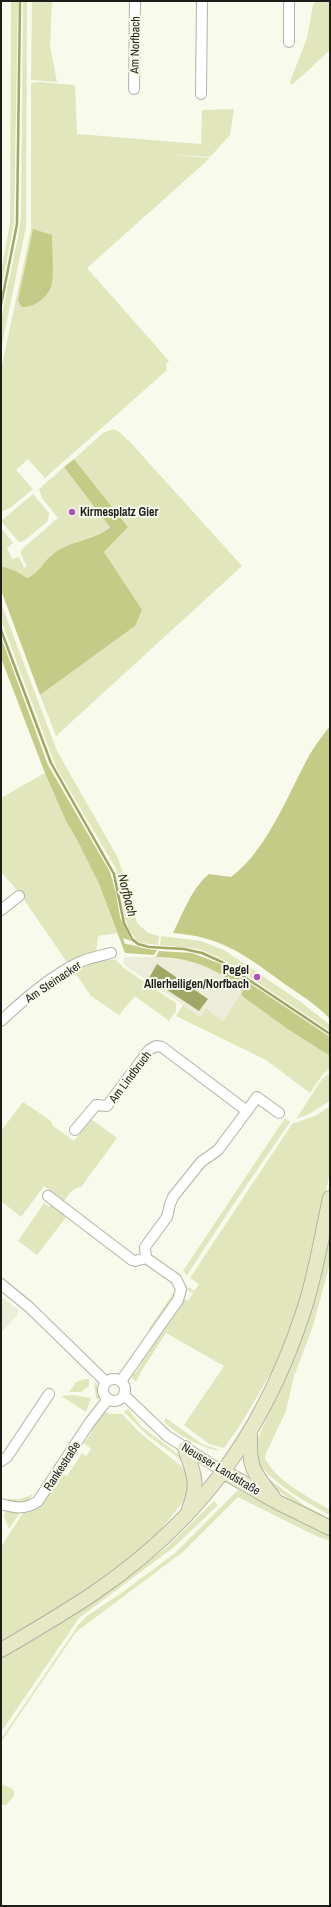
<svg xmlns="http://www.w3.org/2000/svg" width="331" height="1907" font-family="'Archivo Narrow',sans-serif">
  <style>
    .built { fill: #ebedd8 }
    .green { fill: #e1e6bd }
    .forest { fill: #c4cb87 }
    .water { fill: #a1a765 }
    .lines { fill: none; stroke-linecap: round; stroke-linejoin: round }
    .stream { stroke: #a1a765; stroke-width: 2.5 }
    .minor-casing { stroke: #b2b3a7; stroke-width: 12 }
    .secondary-casing { stroke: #b2b3a7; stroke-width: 16 }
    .minor { stroke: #fff; stroke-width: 10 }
    .secondary { stroke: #e6e8c6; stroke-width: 14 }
    .poi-dot { fill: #af51bb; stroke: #f8faec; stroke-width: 1.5 }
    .labels { text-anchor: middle; stroke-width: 4; stroke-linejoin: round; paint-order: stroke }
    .street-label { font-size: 12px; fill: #1e1e19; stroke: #f8faec }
    .poi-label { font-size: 12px; font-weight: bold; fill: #1e1e19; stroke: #f8faec; text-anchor: start }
    .water-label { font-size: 13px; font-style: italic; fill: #292b0d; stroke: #f8faec }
  </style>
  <rect width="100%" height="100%" fill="#f8faec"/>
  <g class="built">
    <polygon points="125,957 157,957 197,962 221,974 244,990 223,1021 201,1017 123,964"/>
    <polygon points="1,1297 18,1309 17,1315 1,1333"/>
  </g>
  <g class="green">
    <polygon points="11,1 18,1 14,223 1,291 1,272 10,223"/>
    <polygon points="23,1 27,1 26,227 1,350 1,319 18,237 21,217"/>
    <polygon points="32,1 52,1 50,46 57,82 31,80"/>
    <polygon points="316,1 330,1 330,50 292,85 290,82 307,38 313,5"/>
    <polygon points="39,82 75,85 77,134 201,144 202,110 234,109 230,135 210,157 163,154 210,158 87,268 169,361 166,364 167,370 45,478 28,459 16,470 33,489 10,508 1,512 1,370 31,229 31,83"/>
    <polygon points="113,429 118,431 130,442 242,566 56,736 40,695 135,626 104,552 128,527 74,459 103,433"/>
    <path d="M64 467 110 526C94 541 69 540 52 555 42 563 39 573 27 578L16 571 1 566V528L13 543 7 548 12 559 19 557 24 568 27 566 21 555V550L58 518 42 498 39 489Z"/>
    <polygon points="33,494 49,513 48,521 24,541 19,542 1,521"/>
    <polygon points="1,603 57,751 118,858 123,873 137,923 148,933 159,936 158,945 141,943 137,941 129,930 125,918 121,887 115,867 56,767 1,620"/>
    <polygon points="45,773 65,819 77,840 99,884 117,933 98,936 96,952 67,962 18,891 1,872 1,798"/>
    <polygon points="161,936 201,941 224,950 301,1002 330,1025 330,1031 224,960 199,949 160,945"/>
    <polygon points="109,960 116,960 125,969 176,1003 176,1011 169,1021 135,996 119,1015 91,996 74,971 87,964"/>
    <polygon points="241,994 289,1030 330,1056 330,1069 323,1074 310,1093 266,1060 176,1016 183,1005 201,1017 206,1009 223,1021"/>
    <polygon points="330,1073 330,1101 309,1114 296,1119 322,1079"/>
    <path d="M23 1102 51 1121 53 1126 74 1141 91 1119 117 1138 81 1187C72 1188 69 1194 64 1201L44 1186 21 1217 1 1201V1131Z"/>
    <polygon points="330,1106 330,1171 315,1246 301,1301 281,1354 272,1371 241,1424 224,1448 209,1444 184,1425 224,1366 166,1333 142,1370 136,1382 130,1375 132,1372 135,1373 143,1361 141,1359 142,1357 145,1358 153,1346 151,1344 152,1342 155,1343 163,1331 160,1330 162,1327 165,1328 173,1317 171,1315 175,1314 182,1303 180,1301 182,1297 188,1301 193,1293 187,1290 189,1287 194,1291 199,1284 190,1278 292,1124 317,1115"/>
    <polygon points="285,1118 290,1122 233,1205 187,1275 183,1271"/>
    <polygon points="44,1203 49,1207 52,1204 67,1216 37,1255 18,1241"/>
    <path d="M330 1225V1263L313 1326 294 1376 286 1411 266 1453 265 1459C279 1483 307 1496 330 1510V1515C309 1504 288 1492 270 1476 265 1471 263 1467 256 1465V1443L290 1364Z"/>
    <polygon points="174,1292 176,1293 174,1296 151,1330 149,1329"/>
    <polygon points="85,1379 89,1379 89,1386 81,1392 69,1392 76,1382"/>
    <polygon points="94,1381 101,1390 98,1400 96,1398"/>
    <polygon points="74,1395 91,1398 86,1412 61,1396"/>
    <polygon points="128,1409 141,1426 184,1459 183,1463 175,1455 147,1435 124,1412"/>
    <polygon points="105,1411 109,1414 122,1414 139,1432 181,1466 187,1474 189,1492 179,1507 161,1529 130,1558 74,1599 1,1643 1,1547 23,1513 29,1512 40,1505 62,1474 67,1476 82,1453 86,1456 91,1449 84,1443 92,1432 90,1430"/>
    <path d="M166 1418 202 1444 220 1450C209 1452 170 1431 164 1421Z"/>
    <path d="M266 1477 304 1505 330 1519V1521C309 1510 279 1497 266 1477Z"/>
    <polygon points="238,1490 330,1536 330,1541 316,1536 238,1497 183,1552 76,1632 1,1742 1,1739 79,1624 87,1616 120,1594 175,1553"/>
    <path d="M33 1494C26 1506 16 1502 5 1500L6 1499H20Z"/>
    <polygon points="214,1501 218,1505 174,1547 79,1618 1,1732 1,1656 136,1571 168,1546"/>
    <polygon points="6,1510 20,1513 9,1529 4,1516"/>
    <polygon points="1,1784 11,1788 14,1791 14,1796 6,1805 2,1805"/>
  </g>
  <g class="forest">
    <path d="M33 229 52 235C52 251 54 268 52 283 50 296 34 308 22 307L18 301Z"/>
    <path d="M74 459 128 527 104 552 142 610 135 626 40 695 1 590V566L16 571 27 578C39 573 42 563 52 555 69 540 94 541 110 527L64 467Z"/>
    <path d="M1 637 48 765 110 872 116 893 120 917 131 941 123 938 125 944C136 945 145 950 157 950L154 955 125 953 99 884 77 840 65 819 45 773 1 658Z"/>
    <path d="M330 726V1019C317 1005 301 995 286 985 246 956 224 937 173 933 183 913 192 888 209 874L231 877C268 849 288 794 310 754 316 744 323 735 330 726Z"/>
    <path d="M159 951 192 953 221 964 330 1037V1056L289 1030 245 998 241 994 244 989C213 968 194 958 156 957Z"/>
  </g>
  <polygon class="water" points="157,964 208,999 199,1011 149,978"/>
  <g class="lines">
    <g class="stream">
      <polyline points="1,305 17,224 20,1"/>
      <polyline points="1,630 51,763 114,874 124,923 132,939 138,944 149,947 184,949 202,953 222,962 330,1034"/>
    </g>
    <defs>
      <g id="minor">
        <polyline points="289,42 289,1"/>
        <polyline points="134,89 135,1"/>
        <polyline points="201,94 202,1"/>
        <polyline points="1,910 19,896"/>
        <path d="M1 1021C22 1001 51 976 78 963 88 958 100 956 111 953"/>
        <polyline points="247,1111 257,1097 279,1113"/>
        <polyline points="75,1130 96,1105 107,1106 149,1050 156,1046 162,1047 247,1111 218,1150 201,1162 173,1197 170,1204 167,1217 145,1247 146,1258"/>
        <polyline points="48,1196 132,1260 135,1261 146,1258 176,1279 181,1289 178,1300 121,1381"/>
        <polyline points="1,1284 29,1307 106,1382"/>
        <circle cx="114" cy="1390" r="11"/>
        <polyline points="124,1395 167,1436 224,1472"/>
        <polyline points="1,1461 7,1457 49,1394"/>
        <path d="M1 1504C15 1508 26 1510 38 1501L90 1422 108 1399"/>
      </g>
      <g id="secondary">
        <path d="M250 1433C249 1468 252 1470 273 1497"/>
        <path d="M185 1448C193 1473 200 1482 189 1509"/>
        <polyline points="224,1472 277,1502 330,1528"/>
        <path d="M1 1650C32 1632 64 1613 94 1593 201 1520 264 1432 304 1310 316 1273 322 1235 330 1198"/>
      </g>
    </defs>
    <use href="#minor" class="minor-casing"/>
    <use href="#secondary" class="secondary-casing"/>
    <use href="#minor" class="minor"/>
    <use href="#secondary" class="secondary"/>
  </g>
  <g class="poi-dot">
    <circle cx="72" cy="512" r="4"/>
    <circle cx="257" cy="977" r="4"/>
  </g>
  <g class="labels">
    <g class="street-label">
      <text transform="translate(135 45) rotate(-89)" y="4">Am Norfbach</text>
      <text transform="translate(53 982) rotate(-34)" y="4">Am Steinacker</text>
      <text transform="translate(130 1077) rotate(-53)" y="4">Am Lindbruch</text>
      <text transform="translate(62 1466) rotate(-57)" y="4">Rankestraße</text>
      <text transform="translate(221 1469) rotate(31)" y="4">Neusser Landstraße</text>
    </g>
    <g class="poi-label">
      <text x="80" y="516">Kirmesplatz Gier</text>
      <text x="249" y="974" text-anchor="end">Pegel<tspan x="249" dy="14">Allerheiligen/Norfbach</tspan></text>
    </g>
    <g class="water-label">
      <text transform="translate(128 895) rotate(76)" y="5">Norfbach</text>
    </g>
  </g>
  <rect width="331" height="1907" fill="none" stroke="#1e1e19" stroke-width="4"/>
</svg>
